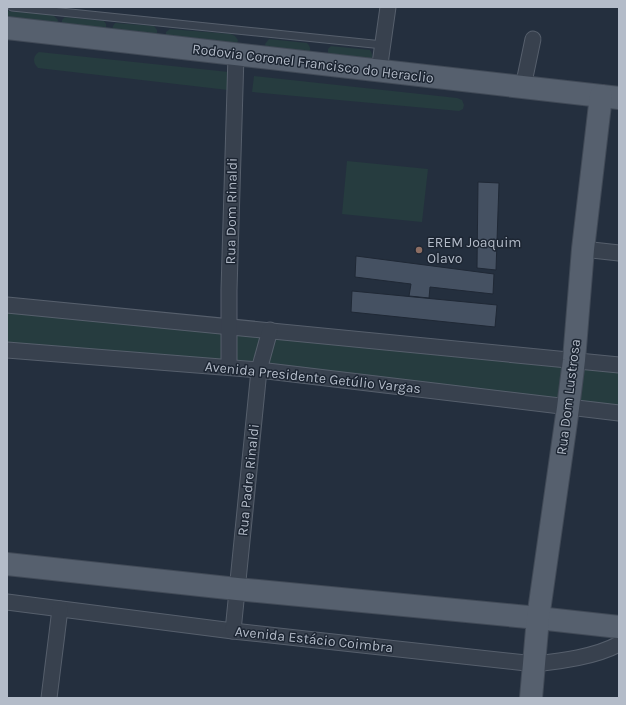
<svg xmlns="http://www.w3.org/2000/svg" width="626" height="705" font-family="Karla,sans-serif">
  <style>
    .green { fill: #263c3f }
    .building { fill: #455162; stroke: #1f2835 }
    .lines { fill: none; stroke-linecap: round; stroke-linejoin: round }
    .service-casing { stroke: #565f6c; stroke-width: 9 }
    .minor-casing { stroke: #565f6c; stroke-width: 17 }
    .primary-casing { stroke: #414a57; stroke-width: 24 }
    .service { stroke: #38414e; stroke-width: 7 }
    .minor { stroke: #38414e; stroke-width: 15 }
    .primary { stroke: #56606e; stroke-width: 22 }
    .education-dot { fill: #8d6e63; stroke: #1d2633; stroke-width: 1.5 }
    .labels { text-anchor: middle; stroke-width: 3; stroke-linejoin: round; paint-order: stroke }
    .street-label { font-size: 14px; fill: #b4bcc9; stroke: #1d2633 }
    .poi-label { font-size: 14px; fill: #b4bcc9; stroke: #1d2633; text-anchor: start }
  </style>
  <rect width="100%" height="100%" fill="#242f3e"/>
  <g class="green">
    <polygon points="7,11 53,15 58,20 57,24 7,23"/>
    <polygon points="65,17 104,21 106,24 106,29 62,24 62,20"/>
    <polygon points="115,23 154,26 157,30 157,34 112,29 113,26"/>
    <polygon points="170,29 231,34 235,36 238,40 237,44 166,38 166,32"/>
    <path d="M269 39 307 43C310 46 311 49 309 53L266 48 265 44Z"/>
    <path d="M331 46 370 50C372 53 373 56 371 60L328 54V49Z"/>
    <path d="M39 52 229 72 228 90 38 68C32 62 33 56 39 52Z"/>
    <polygon points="254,76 457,98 462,100 464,105 463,109 459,111 252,92"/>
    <polygon points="347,161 428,169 422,222 342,214"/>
    <polygon points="7,303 575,361 568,407 258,367 7,349"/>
    <polygon points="578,361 619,366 619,412 570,407"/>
  </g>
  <g class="building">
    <polygon points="478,182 499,183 496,270 477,268"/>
    <polygon points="356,256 494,274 493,294 430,287 429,298 409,296 411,284 355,277"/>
    <polygon points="352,291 497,305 495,327 351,312"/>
  </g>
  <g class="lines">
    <defs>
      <polyline id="service" points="12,7 383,45"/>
      <g id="minor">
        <polyline points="379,71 388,7"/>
        <polyline points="523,87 533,39"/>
        <polyline points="583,249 619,253"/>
        <polyline points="7,305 619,365"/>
        <polyline points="7,350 259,370 619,413"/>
        <polyline points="229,367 229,290 236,55"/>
        <path d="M7 602 233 631 535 664C561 661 595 657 619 644"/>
        <polyline points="233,631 259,370 270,330"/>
        <polyline points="49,698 60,609"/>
      </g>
      <g id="primary">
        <polyline points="7,28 619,98"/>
        <polyline points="7,564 237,589 538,618 619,627"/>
        <polyline points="531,698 538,618 568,408 574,360 583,249 601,96"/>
      </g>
    </defs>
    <use href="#service" class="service-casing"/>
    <use href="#minor" class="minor-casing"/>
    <use href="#primary" class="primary-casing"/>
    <use href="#service" class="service"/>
    <use href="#minor" class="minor"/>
    <use href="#primary" class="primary"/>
  </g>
  <circle class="education-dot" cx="419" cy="250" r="4"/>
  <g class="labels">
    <g class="street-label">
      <text transform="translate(313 63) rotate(7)" y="5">Rodovia Coronel Francisco do Heraclio</text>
      <text transform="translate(231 211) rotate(-89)" y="5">Rua Dom Rinaldi</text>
      <text transform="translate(313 377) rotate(6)" y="5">Avenida Presidente Getúlio Vargas</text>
      <text transform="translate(568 397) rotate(-83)" y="5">Rua Dom Lustrosa</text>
      <text transform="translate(248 480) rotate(-84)" y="5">Rua Padre Rinaldi</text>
      <text transform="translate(314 639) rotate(6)" y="5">Avenida Estácio Coimbra</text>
    </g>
    <g class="poi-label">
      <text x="427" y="247">EREM Joaquim<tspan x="427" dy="16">Olavo</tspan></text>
    </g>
  </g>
  <rect width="626" height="705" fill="none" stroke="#b4bcc9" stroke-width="16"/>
</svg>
